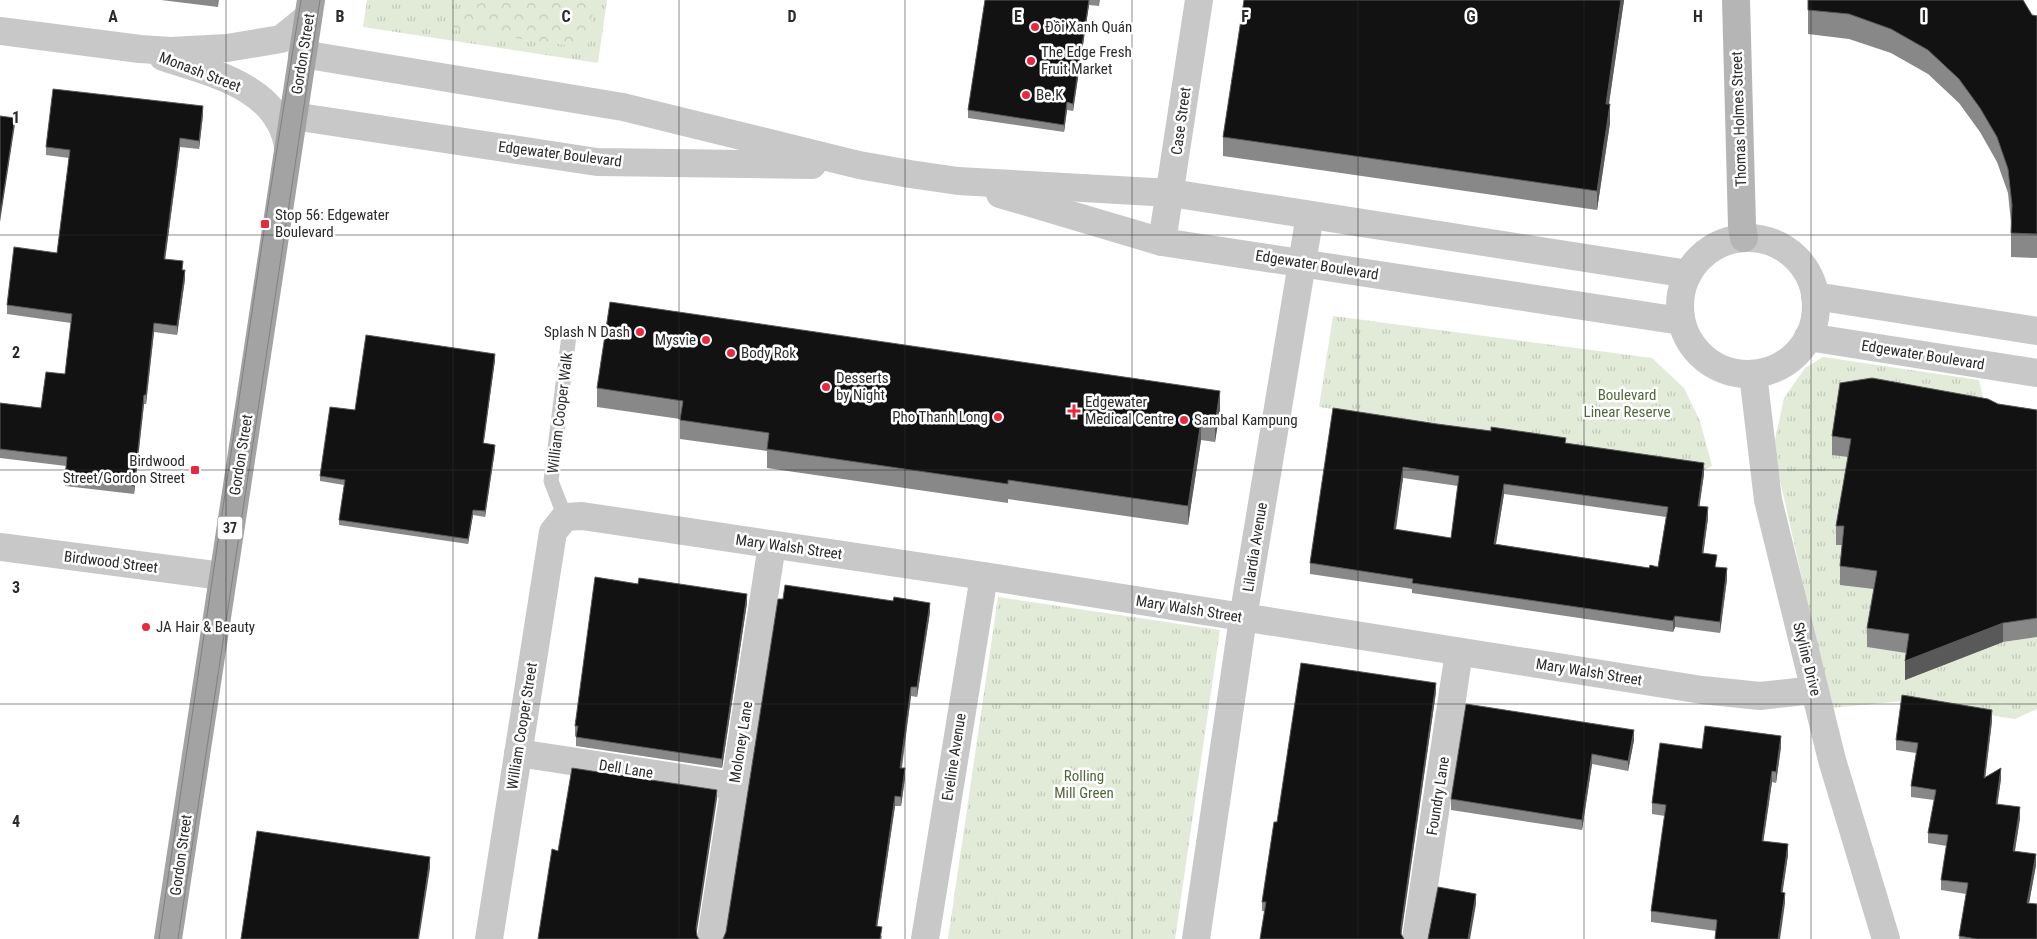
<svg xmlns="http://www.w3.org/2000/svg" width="2037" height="939" font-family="'Roboto Condensed',sans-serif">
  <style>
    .grass { fill: url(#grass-tufts) }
    .forest { fill: url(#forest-crowns) }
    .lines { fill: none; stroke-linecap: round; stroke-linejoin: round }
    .lane { stroke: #c8c8c8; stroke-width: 15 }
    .street { stroke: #c8c8c8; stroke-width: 28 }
    .secondary { stroke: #b5b5b5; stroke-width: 28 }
    .primary { stroke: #a3a3a3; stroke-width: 28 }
    .tram { stroke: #808080; stroke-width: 1 }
    .wall { fill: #888; fill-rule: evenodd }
    .shaded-wall { fill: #595959 }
    .building { fill: #121212; stroke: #595959; fill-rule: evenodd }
    .grid { fill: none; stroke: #2b2b2b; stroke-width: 1; stroke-opacity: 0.55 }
    .poi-dot { fill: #e72940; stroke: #fff; stroke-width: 2 }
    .labels { text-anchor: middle; stroke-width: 5; stroke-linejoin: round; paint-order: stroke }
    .shield { fill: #fff; stroke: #6b6b6b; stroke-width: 1 }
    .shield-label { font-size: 14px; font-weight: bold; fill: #2b2b2b }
    .poi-label { font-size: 15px; fill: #2b2b2b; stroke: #fff; text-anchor: start }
    .street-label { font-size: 15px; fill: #2b2b2b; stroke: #fff }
    .park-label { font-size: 15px; fill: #516739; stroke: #fff }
    .grid-label { font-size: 16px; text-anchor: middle; font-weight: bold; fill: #2b2b2b; stroke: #fff; stroke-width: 5; stroke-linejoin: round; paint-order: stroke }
  </style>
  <defs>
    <pattern id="grass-tufts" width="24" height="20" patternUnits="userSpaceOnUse" patternTransform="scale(1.25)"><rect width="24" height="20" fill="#e2ead8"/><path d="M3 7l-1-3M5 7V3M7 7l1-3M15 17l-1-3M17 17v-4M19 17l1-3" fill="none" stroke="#c2c9ba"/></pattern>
    <pattern id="forest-crowns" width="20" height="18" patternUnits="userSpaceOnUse" patternTransform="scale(1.25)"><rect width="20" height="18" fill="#e2ead8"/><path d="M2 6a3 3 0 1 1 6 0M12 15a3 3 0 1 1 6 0" fill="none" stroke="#c2c9ba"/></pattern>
  </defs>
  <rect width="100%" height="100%" fill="#fff"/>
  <g class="grass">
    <polygon points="367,0 607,0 598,63 363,27"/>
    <polygon points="1333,316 1652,358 1684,388 1700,421 1712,466 1704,470 1632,454 1319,407"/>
    <polygon points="1823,357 1979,380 1988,418 1851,458 1844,545 1877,590 1868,647 1956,660 2003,642 2037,637 2037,709 2015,719 1902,701 1831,708 1773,449 1784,398 1805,368"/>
    <polygon points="998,597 1220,630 1175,939 948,939"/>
  </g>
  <polygon class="forest" points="493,0 595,0 587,48 454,30 453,11"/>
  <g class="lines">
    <polyline class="lane" points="565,517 551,481 569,335"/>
    <g class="street">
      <polyline points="0,31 140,49 171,51 227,48 281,39 308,17"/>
      <polyline points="302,54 623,107 859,165 910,174 958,181 1171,193 1688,274"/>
      <path d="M163 57C212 73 279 87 288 147"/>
      <polyline points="293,116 597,162 812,165"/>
      <polyline points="1000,194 1162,242 1681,321"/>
      <circle cx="1748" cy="306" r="68"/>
      <polyline points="1162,242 1199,0"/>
      <polyline points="1815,296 2037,331"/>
      <polyline points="1808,337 2037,373"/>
      <polyline points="1753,374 1768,500 1832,760 1886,939"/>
      <polyline points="0,547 222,576"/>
      <polyline points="518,753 734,786"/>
      <polyline points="489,939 553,532 565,517 582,516 984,576 1702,690 1760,696 1814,690"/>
      <polyline points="711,939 772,545"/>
      <polyline points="925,939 984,576"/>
      <polyline points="1196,939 1243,618 1310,215"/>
      <polyline points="1416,939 1459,652"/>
    </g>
    <polyline class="secondary" points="1736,0 1742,226 1744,238"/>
    <polyline class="primary" points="168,939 311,0"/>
    <g class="tram">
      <polyline points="159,939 265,224 301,0"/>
      <polyline points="178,939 320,0"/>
    </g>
  </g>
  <g class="wall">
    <polygon points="161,0 219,0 218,7"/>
    <polygon points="985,0 1100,0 1099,6 1089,5 1073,111 1067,110 1064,132 968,118 968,110"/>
    <polygon points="1624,0 1609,104 1610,123 1597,210 1223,156 1223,137"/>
    <polygon points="1808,10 2032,15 2037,16 2037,258 2011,257 2011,223 2008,193 1997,162 1980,132 1959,103 1928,74 1891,53 1849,39 1808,34"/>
    <polygon points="203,115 199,149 180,147 165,259 183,270 185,279 177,335 154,332 146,404 144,404 134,494 65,486 66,466 0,458 0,403 41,408 65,374 71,323 7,314 7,305 57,253 69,158 46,155 46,147"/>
    <polygon points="495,360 483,443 495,450 485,517 473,515 468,544 339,525 339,520 344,485 320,481 320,476 355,410"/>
    <polygon points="597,388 1220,410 1215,442 1201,440 1188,525 1008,499 1008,503 767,468 767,451 680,439 680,419 597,407"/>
    <polygon points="1998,404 2037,410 2037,637 2003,642 1905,680 1906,653 1867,647 1867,628 1874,589 1840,585 1840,566 1842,545 1836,545 1836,526 1848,457 1832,455 1832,436"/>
    <path d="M1437 424 1566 443 1704 474 1699 506 1708 518 1703 553 1727 579 1720 633 1675 627 1673 632 1412 593V589L1310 574V563ZM1403 478 1458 486 1451 538 1396 530ZM1504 494 1666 517 1658 567 1649 568 1496 544Z"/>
    <polygon points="783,599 893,601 930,612 917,697 911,696 902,768 905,778 901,806 895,806 877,926 882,937 881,939 723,939 726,932"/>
    <polygon points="747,603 722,768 576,746 576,736 575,736 575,726"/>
    <polygon points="1436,692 1401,933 1262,911 1262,902 1277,822"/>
    <polygon points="1992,721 1985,777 2001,779 1997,804 2020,818 2015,851 2036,865 2029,903 2037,939 1959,939 1966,894 1941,890 1941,880 1947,846 1928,843 1928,833 1934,800 1911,797 1911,786 1916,753 1896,750 1896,740"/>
    <polygon points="1634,740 1628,771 1592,764 1582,830 1451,810 1451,799"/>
    <polygon points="1781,747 1776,783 1772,782 1763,841 1788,855 1782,892 1785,903 1716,931 1651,922 1651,911 1665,816 1652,814 1652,803 1702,749"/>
  </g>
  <g class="shaded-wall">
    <polygon points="1089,0 1089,5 1073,111 1073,104"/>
    <polygon points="1621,0 1624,0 1606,123 1606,104"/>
    <polygon points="1067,102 1067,110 1064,132 1064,125"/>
    <polygon points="1610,104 1610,123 1597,210 1597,191"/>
    <polygon points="203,106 203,115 199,149 199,141"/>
    <polygon points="15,118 15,124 0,222 0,216"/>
    <polygon points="180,138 180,147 164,268 164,259"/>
    <polygon points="185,270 185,279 177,335 177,326"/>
    <polygon points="154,323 154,332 146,404 146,395"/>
    <polygon points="495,354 495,360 483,449 483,443"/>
    <polygon points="1220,391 1220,410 1215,442 1215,424"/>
    <polygon points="144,395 144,404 134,494 134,486"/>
    <polygon points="1201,421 1201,440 1188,525 1188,506"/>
    <polygon points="495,445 495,450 485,517 485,511"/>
    <polygon points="1704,463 1704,474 1698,517 1698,506"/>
    <polygon points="1403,467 1403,478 1394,540 1394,529"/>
    <polygon points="1504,484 1504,494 1494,555 1494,544"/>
    <polygon points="1708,507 1708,518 1702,564 1702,553"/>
    <polygon points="473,510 473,515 468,544 468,539"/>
    <polygon points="1727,568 1727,579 1720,633 1720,622"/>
    <polygon points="747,594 747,603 722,768 722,759"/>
    <polygon points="930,603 930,612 917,697 917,687"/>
    <polygon points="1675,616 1675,627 1673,632 1673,621"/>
    <polygon points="2003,623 2003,642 1905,680 1905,661"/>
    <polygon points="1436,683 1436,692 1401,937 1401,927"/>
    <polygon points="911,687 911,696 900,777 900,768"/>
    <polygon points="1992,710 1992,721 1984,788 1984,778"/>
    <polygon points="1634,730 1634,740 1628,771 1628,761"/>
    <polygon points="1781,736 1781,747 1776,783 1776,772"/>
    <polygon points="1592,754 1592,764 1582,830 1582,820"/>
    <polygon points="905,768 905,778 901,806 901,797"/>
    <polygon points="2001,768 2001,779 1996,815 1996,804"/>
    <polygon points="1772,771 1772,782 1762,851 1762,841"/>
    <polygon points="717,790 717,799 696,937 696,928"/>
    <polygon points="895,796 895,806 876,935 876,926"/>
    <polygon points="2020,807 2020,818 2013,862 2013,851"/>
    <polygon points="1788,844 1788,855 1781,903 1781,892"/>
    <polygon points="2036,854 2036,865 2027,914 2027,903"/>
    <polygon points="430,857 430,868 419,939 418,939"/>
    <polygon points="1785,893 1785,903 1780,939 1778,939"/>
    <polygon points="1476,894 1476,904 1470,939 1468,939"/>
  </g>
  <g class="building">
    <polygon points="985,0 1089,0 1073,104 1067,102 1064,125 968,110"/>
    <polygon points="1244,0 1621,0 1606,104 1610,104 1597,191 1223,137"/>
    <polygon points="1808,0 2023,0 2032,15 2037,16 2037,234 2011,233 2012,205 2008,169 1997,137 1980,108 1959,79 1928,50 1891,29 1849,14 1808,10"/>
    <polygon points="53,89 203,106 199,141 180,138 164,259 183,261 182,270 185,270 177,326 154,323 146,395 144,395 134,486 65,478 67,457 0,449 0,403 41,408 46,372 65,374 72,314 7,305 14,247 57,253 70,150 46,147"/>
    <polygon points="0,116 15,118 0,216"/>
    <polygon points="610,302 1220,391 1215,424 1201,421 1188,506 1008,480 1008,484 767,449 769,433 680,420 683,401 597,388"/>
    <polygon points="366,335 495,354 483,443 495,445 485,511 473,510 468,539 339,520 345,480 320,476 330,407 355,410"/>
    <polygon points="1872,378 1988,399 1998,404 2037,410 2037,618 2003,623 1905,661 1909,634 1867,628 1877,571 1840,566 1844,526 1836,526 1851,439 1832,436 1840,383"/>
    <path d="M1333 408 1437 424 1491 431V427L1566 438 1565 443 1704 463 1698 506 1708 507 1702 553 1717 555 1715 567 1727 568 1720 622 1675 616 1673 621 1412 583 1413 579 1310 563ZM1403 467 1459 476 1451 538 1394 529ZM1504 484 1668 507 1658 567 1650 565 1649 568 1494 544Z"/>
    <polygon points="595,577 638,584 639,578 747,594 722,759 576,737 578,726 575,726"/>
    <polygon points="785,585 893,601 894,597 930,603 917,687 911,687 900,768 905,768 901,797 895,796 876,926 882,927 880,939 723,939 726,932 778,599 783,599"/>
    <polygon points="1301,663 1436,683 1401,927 1401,934 1404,939 1260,939 1266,902 1262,902 1274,822 1277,822"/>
    <polygon points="1902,695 1992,710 1984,778 2001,768 1996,804 2020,807 2013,851 2036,854 2027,903 2037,904 2037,939 1977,939 1959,936 1968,883 1941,880 1948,835 1928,833 1936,790 1911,786 1918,743 1896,740"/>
    <polygon points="1466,704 1634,730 1628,761 1592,754 1582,820 1451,799"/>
    <polygon points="1705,726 1781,736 1776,772 1772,771 1762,841 1788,844 1781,892 1785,893 1778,939 1715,939 1717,920 1651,911 1666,805 1652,803 1660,743 1702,749"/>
    <polygon points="572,768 717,790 696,928 697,936 699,939 538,939 552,849 558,851"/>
    <polygon points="257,831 430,857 418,939 241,939"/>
    <polygon points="1438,887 1476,894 1468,939 1428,939"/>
  </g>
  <path class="grid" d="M226 0V939M453 0V939M679 0V939M905 0V939M1132 0V939M1358 0V939M1584 0V939M1811 0V939M0 235H2037M0 470H2037M0 704H2037"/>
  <g class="poi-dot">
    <circle cx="1035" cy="27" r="5"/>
    <circle cx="1031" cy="61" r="5"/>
    <circle cx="1026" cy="95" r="5"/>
    <rect x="260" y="219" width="10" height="10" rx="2.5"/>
    <circle cx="640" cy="332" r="5"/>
    <circle cx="706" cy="340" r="5"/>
    <circle cx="731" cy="353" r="5"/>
    <circle cx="826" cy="387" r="5"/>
    <path d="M1071.5 403.5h5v5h5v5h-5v5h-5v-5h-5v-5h5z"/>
    <circle cx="998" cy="417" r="5"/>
    <circle cx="1184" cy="420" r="5"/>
    <rect x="190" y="465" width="10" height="10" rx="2.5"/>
    <circle cx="146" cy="627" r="5"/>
  </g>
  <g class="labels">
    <rect class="shield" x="217.5" y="516.5" width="25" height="23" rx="4"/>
    <g class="shield-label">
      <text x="230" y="533">37</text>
    </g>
    <g class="poi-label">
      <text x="1045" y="32">Đồi Xanh Quán</text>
      <text x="1041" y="57">The Edge Fresh<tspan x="1041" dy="17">Fruit Market</tspan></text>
      <text x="1036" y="100">Be.K</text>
      <text x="275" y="220">Stop 56: Edgewater<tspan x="275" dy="17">Boulevard</tspan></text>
      <text x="630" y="337" text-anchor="end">Splash N Dash</text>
      <text x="696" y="345" text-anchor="end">Mysvie</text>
      <text x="741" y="358">Body Rok</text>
      <text x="836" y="383">Desserts<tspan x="836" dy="17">by Night</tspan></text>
      <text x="1085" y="407">Edgewater<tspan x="1085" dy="17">Medical Centre</tspan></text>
      <text x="988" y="422" text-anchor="end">Pho Thanh Long</text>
      <text x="1194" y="425">Sambal Kampung</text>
      <text x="185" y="466" text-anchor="end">Birdwood<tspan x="185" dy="17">Street/Gordon Street</tspan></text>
      <text x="156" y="632">JA Hair &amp; Beauty</text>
    </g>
    <g class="street-label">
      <text transform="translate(303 54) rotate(-81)" y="5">Gordon Street</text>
      <text transform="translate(200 72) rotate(21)" y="5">Monash Street</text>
      <text transform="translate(1739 119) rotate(-92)" y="5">Thomas Holmes Street</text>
      <text transform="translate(1181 121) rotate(-82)" y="5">Case Street</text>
      <text transform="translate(560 154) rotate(7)" y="5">Edgewater Boulevard</text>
      <text transform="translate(1317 265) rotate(9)" y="5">Edgewater Boulevard</text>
      <text transform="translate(1923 355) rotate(9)" y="5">Edgewater Boulevard</text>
      <text transform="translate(560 413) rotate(-83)" y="5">William Cooper Walk</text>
      <text transform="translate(241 455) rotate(-81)" y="5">Gordon Street</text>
      <text transform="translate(789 547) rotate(8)" y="5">Mary Walsh Street</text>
      <text transform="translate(1255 547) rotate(-81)" y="5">Lilardia Avenue</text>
      <text transform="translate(111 562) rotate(7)" y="5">Birdwood Street</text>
      <text transform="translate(1189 609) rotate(9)" y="5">Mary Walsh Street</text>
      <text transform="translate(1807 659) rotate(76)" y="5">Skyline Drive</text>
      <text transform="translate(1589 672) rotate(9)" y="5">Mary Walsh Street</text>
      <text transform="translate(522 726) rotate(-81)" y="5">William Cooper Street</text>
      <text transform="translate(741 742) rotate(-81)" y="5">Moloney Lane</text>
      <text transform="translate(954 757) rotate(-81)" y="5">Eveline Avenue</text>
      <text transform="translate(626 769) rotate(9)" y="5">Dell Lane</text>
      <text transform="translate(1438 796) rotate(-81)" y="5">Foundry Lane</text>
      <text transform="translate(181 855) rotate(-82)" y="5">Gordon Street</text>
    </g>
    <g class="park-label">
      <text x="1627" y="400">Boulevard<tspan x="1627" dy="17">Linear Reserve</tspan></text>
      <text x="1084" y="781">Rolling<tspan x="1084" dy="17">Mill Green</tspan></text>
    </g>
  </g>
  <g class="grid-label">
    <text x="113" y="22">A</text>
    <text x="340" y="22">B</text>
    <text x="566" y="22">C</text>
    <text x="792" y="22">D</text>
    <text x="1018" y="22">E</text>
    <text x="1245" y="22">F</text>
    <text x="1471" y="22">G</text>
    <text x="1698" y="22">H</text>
    <text x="1924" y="22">I</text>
    <text x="16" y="123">1</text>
    <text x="16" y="358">2</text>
    <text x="16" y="593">3</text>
    <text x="16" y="827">4</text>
  </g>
</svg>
